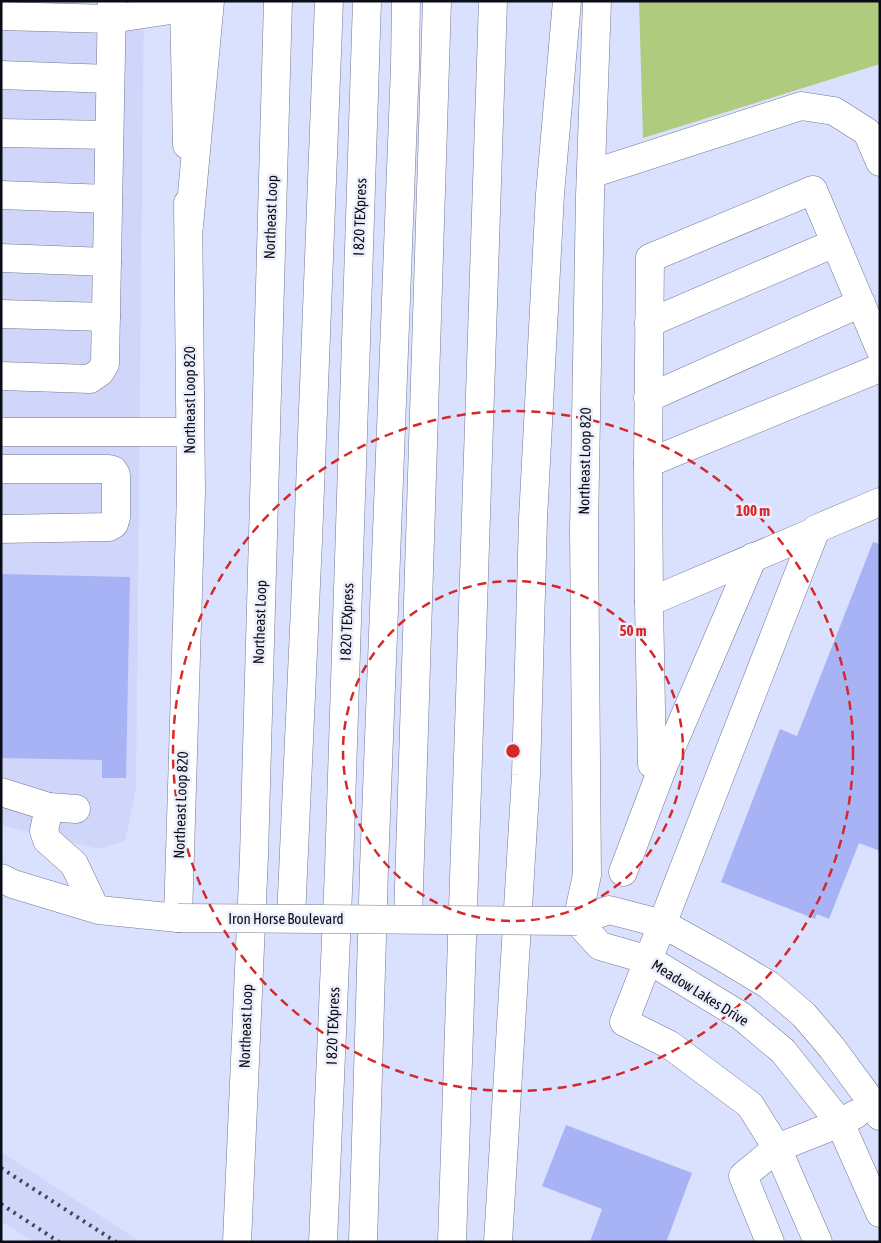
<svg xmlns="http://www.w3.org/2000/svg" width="881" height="1243" font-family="'Asap Condensed',sans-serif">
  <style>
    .built { fill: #cfd6fa }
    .green { fill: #afcb7e }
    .building { fill: #a7b3f4 }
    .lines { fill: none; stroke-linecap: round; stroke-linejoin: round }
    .minor-casing { stroke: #737892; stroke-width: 29 }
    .major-casing { stroke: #737892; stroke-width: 29 }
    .highway-casing { stroke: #737892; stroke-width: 29 }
    .minor { stroke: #fff; stroke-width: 28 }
    .major { stroke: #fff; stroke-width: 28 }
    .highway { stroke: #fff; stroke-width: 28 }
    .rail { stroke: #434655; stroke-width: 4; stroke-dasharray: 2.5 5; stroke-linecap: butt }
    .minor-bridge-casing { stroke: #737892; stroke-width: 29; stroke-linecap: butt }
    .minor-bridge { stroke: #fff; stroke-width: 28 }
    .ring { fill: none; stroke: #d62828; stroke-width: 2.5; stroke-dasharray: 9 6 }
    .labels { text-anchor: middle; stroke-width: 5; stroke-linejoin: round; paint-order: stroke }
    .street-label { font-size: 15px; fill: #0b0d16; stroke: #eceffb }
    .centre { fill: #d62828; stroke: #eceffb; stroke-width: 2.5 }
    .ring-label { font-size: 15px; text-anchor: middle; font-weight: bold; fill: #d62828; stroke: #eceffb; stroke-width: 5; stroke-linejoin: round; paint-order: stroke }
  </style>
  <rect width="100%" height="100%" fill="#dae1fe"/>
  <g class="built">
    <polygon points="1,1 144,1 136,789 125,841 98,849 1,825"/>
    <polygon points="1,1152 141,1242 34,1242 1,1221"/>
  </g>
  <polygon class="green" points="639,1 880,1 880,64 643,138"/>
  <g class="building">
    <polygon points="873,542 880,544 880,851 859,843 829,919 817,914 815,919 721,882 780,729 797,736"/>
    <polygon points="1,574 130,577 126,778 102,778 102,760 1,758"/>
    <polygon points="566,1125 692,1173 667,1240 671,1242 590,1242 602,1209 542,1186"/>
  </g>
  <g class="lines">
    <defs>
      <g id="minor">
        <polyline points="1,16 111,19 184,8"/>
        <polyline points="1,75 110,79"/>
        <polyline points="1,133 109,135"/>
        <polyline points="591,174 801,106 834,111 867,132 880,162"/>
        <polyline points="1,195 108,199"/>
        <polyline points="1,258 107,262"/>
        <polyline points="1,314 106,317"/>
        <polyline points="649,323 835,243"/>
        <polyline points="1,376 90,379 100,372 105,364 112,1"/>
        <polyline points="648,398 861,303"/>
        <polyline points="1,432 190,432"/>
        <polyline points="648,463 880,368"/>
        <polyline points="1,469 109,469 113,470 116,475 116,517 114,524 109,527 1,529"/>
        <polyline points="816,531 649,602 648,463 650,258 813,190 880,349"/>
        <polyline points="649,602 652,764 662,769"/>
        <polyline points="1,792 49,807 44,831 47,840 74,864 95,908"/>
        <polyline points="49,807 76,809"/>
        <polyline points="623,872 662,769 753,557"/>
        <polyline points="1,878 13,884 99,910 178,918"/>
        <polyline points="880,1116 874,1105 832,1048 804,1015 769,985 719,955 663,924 609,910 577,921 600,946 649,960 741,1016 783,1051 840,1123 880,1213"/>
        <polyline points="770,1242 743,1176 777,1148 840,1123 856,1114"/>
        <polyline points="818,1242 777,1148 750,1105 670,1045 624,1022 816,529 880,502"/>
      </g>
      <g id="major">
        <polyline points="184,1 187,145"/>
        <polyline points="178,918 191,493 188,203"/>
        <polyline points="577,921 587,875 584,529 590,196 597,1"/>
      </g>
      <g id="highway">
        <polyline points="189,226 210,1"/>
        <polyline points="291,918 308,540 329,1"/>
        <polyline points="408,919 437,1"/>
        <polyline points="237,1242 254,856 278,1"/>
        <polyline points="323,1242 339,868 367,1"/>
        <polyline points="363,1242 374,868 405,66 406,1"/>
        <polyline points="452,1242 493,1"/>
        <polyline points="498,1242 526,775 533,519 550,194 567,1"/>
      </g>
    </defs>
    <use href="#minor" class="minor-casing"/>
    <use href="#major" class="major-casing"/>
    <use href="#highway" class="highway-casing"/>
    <use href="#minor" class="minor"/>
    <use href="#major" class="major"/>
    <use href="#highway" class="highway"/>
    <g class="rail">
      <polyline points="1,1168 116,1242"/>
      <polyline points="1,1204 59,1242"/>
    </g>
    <defs>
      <polyline id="minor-bridge" points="178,918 577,921"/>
    </defs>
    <use href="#minor-bridge" class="minor-bridge-casing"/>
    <use href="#minor-bridge" class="minor-bridge"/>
  </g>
  <g class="ring">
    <circle cx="513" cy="751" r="170"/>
    <circle cx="513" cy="751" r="340"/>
  </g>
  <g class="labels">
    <g class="street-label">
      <text transform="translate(271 217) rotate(-88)" y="5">Northeast Loop</text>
      <text transform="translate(360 217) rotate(-88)" y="5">I 820 TEXpress</text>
      <text transform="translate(190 400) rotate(-90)" y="5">Northeast Loop 820</text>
      <text transform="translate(585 461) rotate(-89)" y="5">Northeast Loop 820</text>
      <text transform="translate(260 622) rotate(-88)" y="5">Northeast Loop</text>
      <text transform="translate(347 622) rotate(-88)" y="5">I 820 TEXpress</text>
      <text transform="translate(181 805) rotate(-88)" y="5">Northeast Loop 820</text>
      <text x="286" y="924">Iron Horse Boulevard</text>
      <text transform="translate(700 993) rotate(32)" y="5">Meadow Lakes Drive</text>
      <text transform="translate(246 1026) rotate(-88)" y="5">Northeast Loop</text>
      <text transform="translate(333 1026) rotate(-88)" y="5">I 820 TEXpress</text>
    </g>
  </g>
  <circle cx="513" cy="751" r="8" class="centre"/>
  <g class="ring-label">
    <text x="753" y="516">100 m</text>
    <text x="633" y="636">50 m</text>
  </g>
  <rect width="881" height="1243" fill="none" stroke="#0b0d16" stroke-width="5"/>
</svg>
